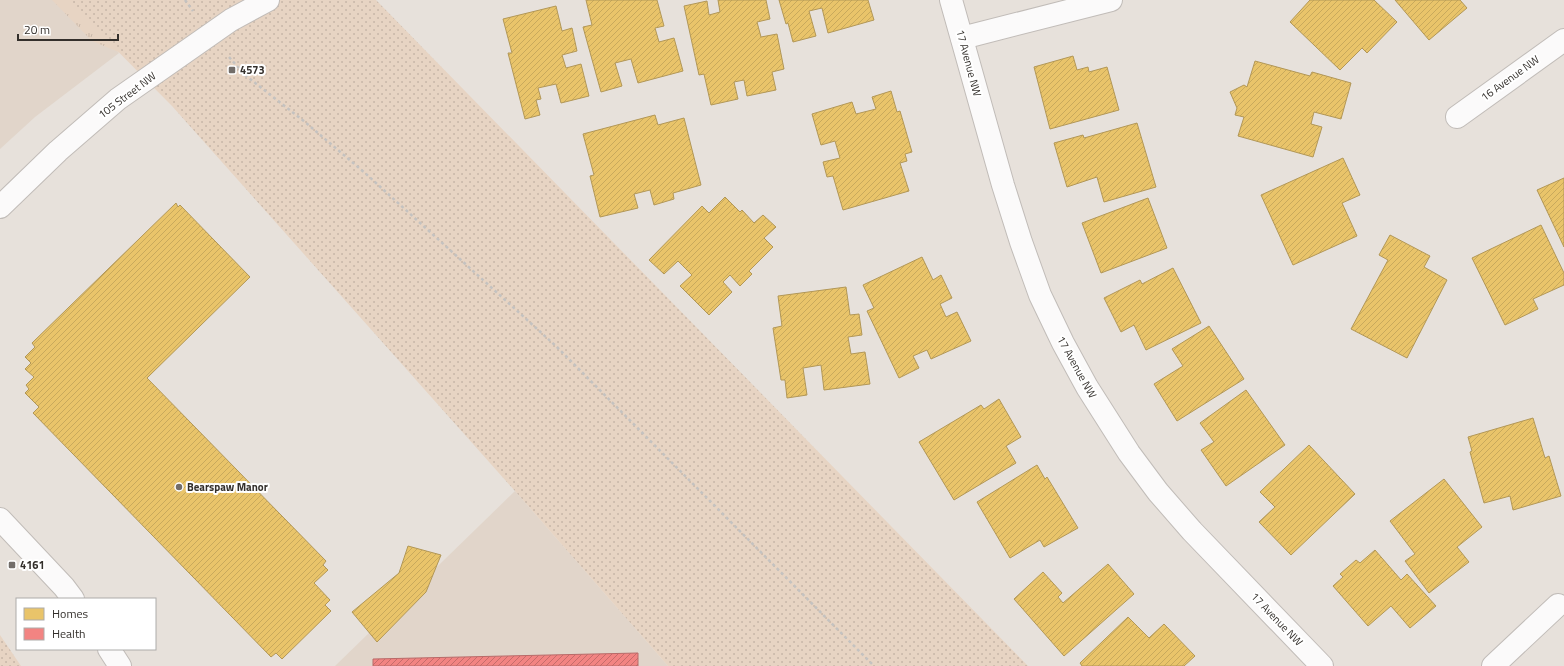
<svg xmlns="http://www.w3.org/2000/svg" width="1564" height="666" font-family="'Titillium Web',sans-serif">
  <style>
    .built { fill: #e1d5ca }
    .grass { fill: url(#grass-tufts) }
    .park { fill: url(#park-dots) }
    .homes { fill: url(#homes-hatch); stroke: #b29757 }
    .health { fill: url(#health-hatch); stroke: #b96a68 }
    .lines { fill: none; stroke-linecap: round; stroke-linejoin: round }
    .minor-casing { stroke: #c1bcb8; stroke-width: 24 }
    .path { stroke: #c4c2c0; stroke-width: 2.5; stroke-dasharray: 3 3; stroke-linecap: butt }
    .minor { stroke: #fbfafa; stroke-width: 22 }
    .poi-dot { fill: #726d69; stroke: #fff; stroke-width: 1.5 }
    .labels { text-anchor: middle; stroke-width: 4; stroke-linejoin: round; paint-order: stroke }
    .street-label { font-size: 11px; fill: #332f2b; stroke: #fff }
    .poi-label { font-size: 11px; font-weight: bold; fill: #332f2b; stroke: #fff; text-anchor: start }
  </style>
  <defs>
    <pattern id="grass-tufts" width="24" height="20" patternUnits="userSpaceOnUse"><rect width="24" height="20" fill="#e7d4c3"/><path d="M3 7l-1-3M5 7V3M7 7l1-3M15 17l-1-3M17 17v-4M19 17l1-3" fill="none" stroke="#c7b6a8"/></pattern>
    <pattern id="park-dots" width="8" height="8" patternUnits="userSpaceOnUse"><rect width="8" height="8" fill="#e7d4c3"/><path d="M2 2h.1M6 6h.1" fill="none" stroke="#c7b6a8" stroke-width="1.8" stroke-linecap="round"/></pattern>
    <pattern id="homes-hatch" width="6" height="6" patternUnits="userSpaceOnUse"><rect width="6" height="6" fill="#e9c46a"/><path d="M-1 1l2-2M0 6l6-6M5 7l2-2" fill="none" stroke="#c8a95c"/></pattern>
    <pattern id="health-hatch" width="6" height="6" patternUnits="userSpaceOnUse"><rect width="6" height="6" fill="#f28482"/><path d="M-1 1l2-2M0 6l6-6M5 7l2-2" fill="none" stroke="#c56c6b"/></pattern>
  </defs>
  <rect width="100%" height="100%" fill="#e7e1db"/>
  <g class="built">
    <polygon points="0,0 67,0 119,53 35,117 0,149"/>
    <polygon points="515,491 668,666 335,666"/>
  </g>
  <polygon class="grass" points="52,0 199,0 121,53 92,41"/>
  <g class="park">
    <polygon points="67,0 376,0 1028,666 668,666 515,491 172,106"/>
    <polygon points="0,635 21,666 0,666"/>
  </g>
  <g class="homes">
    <polygon points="586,0 657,0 664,26 655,28 659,42 674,38 683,71 638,83 631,59 615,63 622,86 601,92 583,27 592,25"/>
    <polygon points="718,0 766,0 770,19 757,22 761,37 777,34 784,69 772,72 776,90 747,96 744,80 734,82 738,99 711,105 704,74 699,75 684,6 707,1 709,15 720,12"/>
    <polygon points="779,0 868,0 874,20 828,33 822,8 809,11 816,36 793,42 788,23 786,24"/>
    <polygon points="1310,0 1374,0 1397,22 1367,53 1362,48 1340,70 1290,22"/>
    <polygon points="1395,0 1460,0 1467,8 1429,40"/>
    <polygon points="556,6 562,31 572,28 577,51 562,55 566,68 581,64 589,96 561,103 556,84 538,88 541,99 536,100 540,115 525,119 508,53 512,53 503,19"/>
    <polygon points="1073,56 1077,70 1088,67 1089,72 1107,67 1119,110 1050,129 1034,67"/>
    <polygon points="1255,61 1310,76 1312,72 1351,83 1341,119 1314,112 1311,124 1322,127 1313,157 1238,136 1244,117 1235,115 1237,108 1230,92 1244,85 1247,87"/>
    <polygon points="891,91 897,112 900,111 912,152 905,154 907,161 900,163 909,191 843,210 833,176 827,177 823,162 840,158 835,141 821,145 812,114 852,102 856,114 876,109 872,97"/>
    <polygon points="655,115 658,125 684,118 701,185 673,193 674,199 654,205 650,190 634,194 638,208 600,217 590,176 594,175 583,134"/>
    <polygon points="1137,123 1156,187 1104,202 1097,177 1067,187 1054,143 1083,135 1084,138"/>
    <polygon points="1343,158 1360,195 1342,203 1357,236 1293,265 1261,195"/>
    <polygon points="1564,178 1564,247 1537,190"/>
    <polygon points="725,197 740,212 742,210 754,223 763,215 776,227 764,238 773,247 749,271 752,274 740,286 730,275 723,282 732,292 709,315 680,286 692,275 678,261 664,274 649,260 702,206 709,213"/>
    <polygon points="1148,198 1167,248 1101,273 1082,223"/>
    <polygon points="176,203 178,207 180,205 250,277 147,378 326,561 323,565 328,570 314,583 330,600 325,605 331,611 282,659 276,653 271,657 33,413 39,407 25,393 29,389 26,385 34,377 25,369 31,363 25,357 35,347 32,343"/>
    <polygon points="1541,225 1564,273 1564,285 1533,299 1538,309 1505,325 1472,258"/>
    <polygon points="1390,235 1430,256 1424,267 1447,280 1407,358 1351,329 1388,260 1379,255"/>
    <polygon points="922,257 933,280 941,275 952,298 940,304 946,317 957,312 971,341 931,359 927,350 913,356 919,368 899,378 867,311 874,308 863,285"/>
    <polygon points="1173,268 1201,323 1146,350 1134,325 1121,332 1104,298 1140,280 1142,284"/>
    <polygon points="846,287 850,315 859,314 862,335 848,337 851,354 865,352 870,384 824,390 821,365 803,368 807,395 787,398 785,380 781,380 773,328 782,326 778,296"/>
    <polygon points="1209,326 1244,379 1177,421 1154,384 1183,366 1172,349"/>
    <polygon points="1246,390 1285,445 1226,486 1201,450 1214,442 1200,423"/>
    <polygon points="999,399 1021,437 1006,446 1016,463 954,500 919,442 981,405 984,409"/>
    <polygon points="1533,418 1545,458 1549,456 1561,496 1513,510 1510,496 1484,503 1470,452 1472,451 1468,437"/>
    <polygon points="1309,445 1355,494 1291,555 1259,522 1275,507 1260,492"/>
    <polygon points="1037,465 1045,479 1047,477 1078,528 1044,547 1040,540 1010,558 977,502"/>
    <polygon points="1444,479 1482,527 1457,547 1469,562 1429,593 1405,561 1415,554 1390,521"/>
    <polygon points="408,546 441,555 426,592 377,642 352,612 399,573"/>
    <polygon points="1375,550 1401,580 1407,574 1436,606 1410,628 1391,606 1368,626 1333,586 1343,577 1340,574 1356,560 1360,563"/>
    <polygon points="1108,564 1134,594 1064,656 1014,599 1043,572 1062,593 1058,597 1063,603"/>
    <polygon points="1128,617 1149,638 1164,624 1195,656 1184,666 1082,666 1080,663"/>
  </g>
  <polygon class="health" points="638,653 638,666 373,666 373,659"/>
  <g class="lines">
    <defs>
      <g id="minor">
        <polyline points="951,0 1003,185 1021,242 1040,295 1063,343 1087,387 1129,453 1158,492 1192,531 1322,666"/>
        <polyline points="962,38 1111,0"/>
        <polyline points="1457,117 1564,40"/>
        <polyline points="0,207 58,151 118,99 231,20 268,0"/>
        <polyline points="0,519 64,587 73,599"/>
        <polyline points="109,649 120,666"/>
        <polyline points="1493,666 1558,605"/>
      </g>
    </defs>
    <use href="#minor" class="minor-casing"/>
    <g class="path">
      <polyline points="185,0 193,11"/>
      <polyline points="229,57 245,75 305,122 365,173 557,347 874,666"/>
    </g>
    <use href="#minor" class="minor"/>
  </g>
  <g class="poi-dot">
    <rect x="228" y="66" width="8" height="8" rx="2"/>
    <circle cx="179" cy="487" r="4"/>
    <rect x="8" y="561" width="8" height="8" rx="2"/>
  </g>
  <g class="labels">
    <g class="street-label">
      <text transform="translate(969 63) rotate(75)" y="4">17 Avenue NW</text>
      <text transform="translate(1510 78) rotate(-36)" y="4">16 Avenue NW</text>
      <text transform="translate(127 95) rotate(-37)" y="4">105 Street NW</text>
      <text transform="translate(1077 367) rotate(61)" y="4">17 Avenue NW</text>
      <text transform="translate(1277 619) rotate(46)" y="4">17 Avenue NW</text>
    </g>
    <g class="poi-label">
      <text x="240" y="74">4573</text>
      <text x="187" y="491">Bearspaw Manor</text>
      <text x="20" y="569">4161</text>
    </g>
  </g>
  <rect x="16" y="598" width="140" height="52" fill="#ffffff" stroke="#adacaa"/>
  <rect x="24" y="608" width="20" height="12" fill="#e9c46a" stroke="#adacaa"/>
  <text x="52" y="618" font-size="12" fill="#332f2b">Homes</text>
  <rect x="24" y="628" width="20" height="12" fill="#f28482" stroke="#adacaa"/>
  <text x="52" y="638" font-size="12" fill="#332f2b">Health</text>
  <path d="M18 34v6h100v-6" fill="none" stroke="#332f2b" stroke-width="2"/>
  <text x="24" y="34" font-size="12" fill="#332f2b" stroke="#ffffff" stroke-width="3" paint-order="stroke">20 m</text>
</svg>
